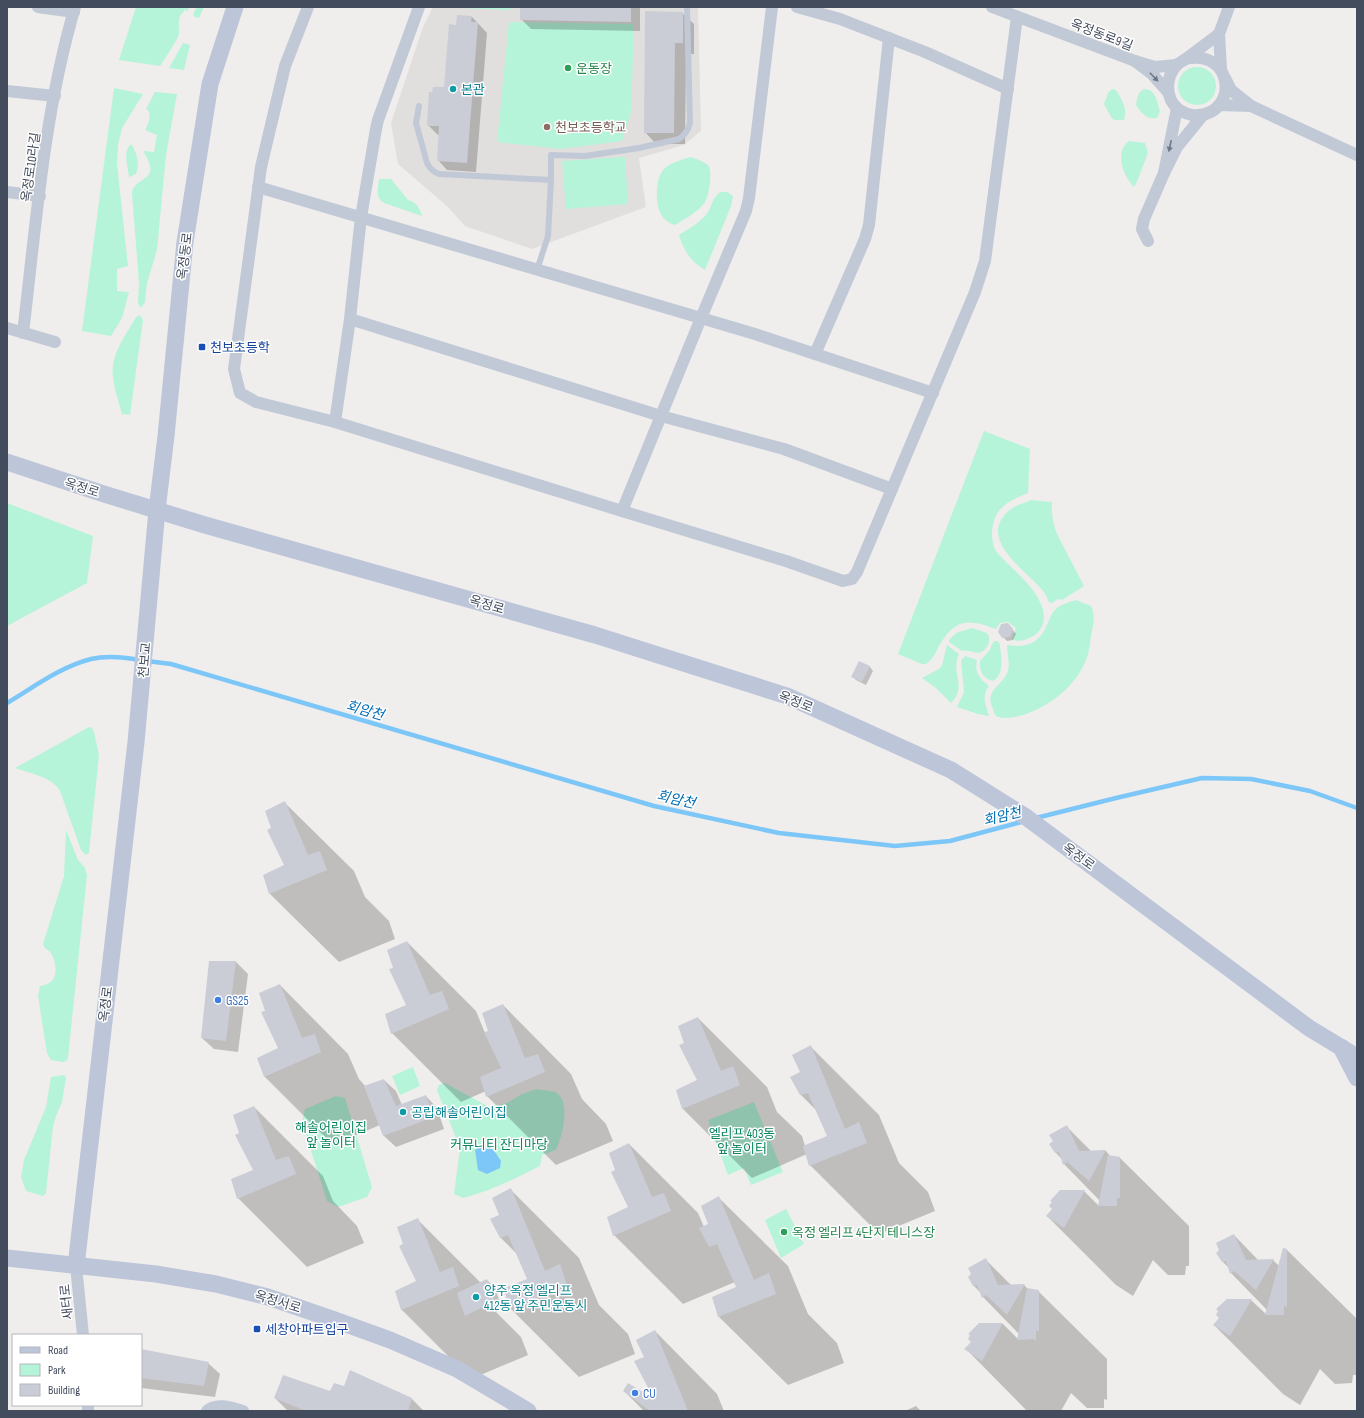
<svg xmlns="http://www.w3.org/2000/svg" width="1364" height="1418" font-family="'Sofia Sans Condensed','Noto Sans KR',sans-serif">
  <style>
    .education { fill: #e1dede }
    .green { fill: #b5f4d9 }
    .water { fill: #7cc7f7 }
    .shadow { fill: #0003 }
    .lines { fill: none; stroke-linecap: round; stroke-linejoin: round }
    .stream { stroke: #7cc7f7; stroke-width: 4.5 }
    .building { fill: #cbcdd6 }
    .lane { stroke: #c1c9d6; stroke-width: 6 }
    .street { stroke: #c1c9d6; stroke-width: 12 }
    .secondary { stroke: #bdc5d9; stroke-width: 17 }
    .oneway { fill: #6f7887 }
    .leisure-dot { fill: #2e9e5b; stroke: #fff; stroke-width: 1.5 }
    .culture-dot { fill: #0f9aa8; stroke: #fff; stroke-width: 1.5 }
    .education-dot { fill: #8d6e63; stroke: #fff; stroke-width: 1.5 }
    .transit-dot { fill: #1a4fb4; stroke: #fff; stroke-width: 1.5 }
    .shop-dot { fill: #3f7fe0; stroke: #fff; stroke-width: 1.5 }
    .labels { text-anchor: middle; stroke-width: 3; stroke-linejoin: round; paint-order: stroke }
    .street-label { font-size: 13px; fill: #434c5d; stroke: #fff }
    .leisure-label { font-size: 13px; fill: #27864d; stroke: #fff; text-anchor: start }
    .culture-label { font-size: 13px; fill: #0d838f; stroke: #fff; text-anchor: start }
    .education-label { font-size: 13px; fill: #785e54; stroke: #fff; text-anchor: start }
    .transit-label { font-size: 13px; fill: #164399; stroke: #fff; text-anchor: start }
    .shop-label { font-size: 13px; fill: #366cbe; stroke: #fff; text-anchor: start }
    .park-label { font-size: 13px; fill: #0b865f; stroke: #fff }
    .water-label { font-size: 14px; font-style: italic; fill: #006db3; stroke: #fff }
  </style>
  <rect width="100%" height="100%" fill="#f0eded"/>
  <polygon class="education" points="433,7 698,7 701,131 684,145 639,158 646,207 532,249 465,226 448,207 398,164 391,123 423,27"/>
  <g class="green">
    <path d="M136 7H189L188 11 185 10C177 17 179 24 179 33 179 38 164 60 160 66L119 60Z"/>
    <polygon points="197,7 204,7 199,18 195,17 193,14"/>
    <polygon points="457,7 511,7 510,10 457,8"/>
    <polygon points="509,22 634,24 631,112 622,141 561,149 497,142"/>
    <polygon points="183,43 190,45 184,70 169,68"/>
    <circle cx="1197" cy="86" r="19"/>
    <polygon points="114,88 143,94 122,128 118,145 117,164 128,266 117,269 117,291 129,292 122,318 111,336 82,331"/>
    <path d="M1112 89 1116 90C1122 100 1128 109 1124 120H1114L1111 117 1104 104 1108 93Z"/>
    <path d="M1144 89C1156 89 1157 102 1160 111L1157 118C1147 120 1141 113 1136 105 1137 98 1138 92 1144 89Z"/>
    <path d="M155 92 177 94 166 155 157 250 147 283 145 302 142 307H140L138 303 139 283 132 193C133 180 154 180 150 166 149 161 146 156 143 151L154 152 157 135 145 130C149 123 150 118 149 111L146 109Z"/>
    <path d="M1129 141 1145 143 1148 153 1136 184 1134 187C1123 176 1114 152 1129 141Z"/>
    <path d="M130 145H132C137 154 140 164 136 174L129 177C128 167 123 152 130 145Z"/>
    <polygon points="625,157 628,204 566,209 562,161"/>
    <path d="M691 157C696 159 705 162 708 165 713 170 709 197 705 202 698 212 685 219 675 225 670 223 665 221 662 216 655 205 655 180 663 170 669 163 683 159 691 157Z"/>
    <path d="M379 179H391L408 200C416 202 420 208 422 216L384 203C375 197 378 189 379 179Z"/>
    <path d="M720 192H727L733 196 731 206 705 270C691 262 684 251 679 235 688 229 698 224 705 216 712 209 710 201 720 192Z"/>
    <path d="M140 315 143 320 130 415 122 414C119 402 114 389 113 377 110 355 126 335 136 317Z"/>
    <path d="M984 431 1030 449 1028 493C1008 501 993 508 992 533 992 538 993 546 996 551 998 555 1003 558 1006 562 1018 574 1033 586 1040 602 1044 610 1046 621 1041 628 1036 637 1021 644 1012 639L1016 628 1008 622 1000 623 996 629C972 620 957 617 942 641 934 653 938 654 926 664H922L898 654Z"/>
    <path d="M1031 500 1052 502C1051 513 1053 523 1057 534L1084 586 1062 600 1057 599 1053 603 1049 602C1047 598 1046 594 1043 591 1026 570 974 538 1011 509 1016 505 1025 503 1031 500Z"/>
    <polygon points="7,503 93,536 87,583 7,626"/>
    <path d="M1076 600 1091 606C1096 616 1093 625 1091 636 1090 643 1089 653 1086 660 1075 687 1050 706 1023 715 1015 717 1004 720 996 716 993 712 993 708 991 704 987 689 1004 684 1008 671 1010 663 1007 653 1007 645 1026 648 1039 644 1047 625 1050 619 1051 613 1056 609 1061 604 1070 602 1076 600Z"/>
    <path d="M972 628 987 633 989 637V643C980 660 975 649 962 651L949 642V640L956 633Z"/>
    <path d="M995 641H998L1000 645C1001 657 1005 674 993 681 983 679 979 670 980 661L990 650 992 644Z"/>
    <path d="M947 645 959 654C950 672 968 687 951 703L936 688 922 678 939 669 942 665Z"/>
    <path d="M965 656 977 660C974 672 980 679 989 686 981 697 986 704 989 716L978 714 957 707 964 692 961 661Z"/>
    <path d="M89 727 92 728 94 732 99 755 89 853 86 855 81 850 60 791C51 776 31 774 15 768Z"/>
    <path d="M66 830 78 860 85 868 87 875 68 1058 66 1061 63 1062 51 1060 47 1053 38 996 40 986C43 985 46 985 49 983 59 978 56 961 51 953 48 949 44 949 43 944L64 876Z"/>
    <polygon points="413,1067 420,1086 400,1095 392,1076"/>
    <polygon points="64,1075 66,1078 62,1102 56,1116 53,1126 46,1193 43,1196 26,1191 21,1177 24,1160 46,1107 51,1077"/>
    <path d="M445 1083 489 1107 507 1103 522 1094 536 1089 556 1092C558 1094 561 1097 562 1099 568 1113 562 1137 556 1150L542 1155 540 1166C515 1179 490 1191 463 1198L454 1194 460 1148 437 1090 439 1085Z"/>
    <polygon points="336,1096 345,1098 372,1187 367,1197 338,1207 327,1201 302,1122 305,1109"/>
    <polygon points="754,1102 783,1172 751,1185 744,1168 728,1175 708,1120"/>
    <polygon points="786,1209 804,1244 781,1258 765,1220"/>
  </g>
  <path class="water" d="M481 1145C492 1145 495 1152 501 1161L500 1168 487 1174 478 1170 475 1150Z"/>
  <g class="shadow">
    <polygon points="521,7 640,7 640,31 531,29 521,19"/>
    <polygon points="682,13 694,24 694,54 686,54 685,144 656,144 645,132"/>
    <polygon points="472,17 487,33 476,172 447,170 438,160 440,135 438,135 428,125 445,88 457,26"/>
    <polygon points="1011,628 1016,634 1013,640 1007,641 1003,637"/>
    <polygon points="860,662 870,667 873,671 866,685 856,680 852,676"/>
    <polygon points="285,803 354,871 365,897 389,921 395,939 339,962 270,894 285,865 272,829"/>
    <polygon points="407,942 476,1011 485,1033 489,1031 503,1005 571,1074 582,1099 606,1124 613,1141 556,1165 487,1096 486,1091 461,1102 392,1033 408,1005 394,968"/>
    <polygon points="210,962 236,962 248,974 238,1052 214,1049 202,1038"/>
    <polygon points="280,985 348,1054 359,1079 366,1087 384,1080 396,1091 402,1105 426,1096 437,1108 444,1129 396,1147 384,1136 380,1125 333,1145 264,1076 280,1048 266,1011"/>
    <polygon points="698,1018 767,1087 777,1112 802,1136 805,1146 828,1136 817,1111 801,1095 791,1077 801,1073 810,1046 879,1115 899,1163 928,1192 935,1211 879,1234 810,1165 807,1154 752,1178 683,1109 677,1091 698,1081 685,1044"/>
    <polygon points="254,1107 323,1176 333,1201 357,1226 364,1243 307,1267 238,1198 254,1170"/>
    <polygon points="1067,1127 1092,1152 1106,1151 1111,1157 1120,1158 1189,1226 1189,1266 1186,1266 1185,1275 1168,1275 1153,1260 1133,1296 1116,1285 1047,1216 1084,1191 1099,1206 1100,1201 1064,1164 1062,1159 1056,1153"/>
    <polygon points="629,1144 698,1213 704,1227 710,1224 719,1198 788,1266 808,1314 837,1343 844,1363 788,1385 719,1317 714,1297 737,1288 735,1282 683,1304 614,1235 629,1207 616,1171"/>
    <polygon points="510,1189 579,1258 599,1305 628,1334 635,1354 579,1377 510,1308 528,1279 517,1254 501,1238 491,1220 501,1216"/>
    <polygon points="417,1219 481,1283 487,1280 495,1288 502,1309 496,1312 521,1337 528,1355 471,1379 402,1310 396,1292 418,1282 405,1245"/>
    <polygon points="1234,1235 1259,1261 1273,1260 1279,1266 1284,1249 1287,1250 1356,1318 1356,1375 1353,1375 1352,1383 1335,1384 1320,1369 1300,1405 1283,1394 1214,1325 1251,1300 1266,1314 1267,1310 1231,1273 1229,1268 1223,1262"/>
    <polygon points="986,1260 1011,1285 1024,1285 1029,1290 1038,1291 1107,1359 1107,1400 1104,1399 1104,1408 1087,1408 1071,1393 1061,1411 1027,1411 966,1349 972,1342 979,1324 1003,1324 1018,1339 1019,1334 983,1297 981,1293 974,1286 969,1277"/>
    <polygon points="655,1331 717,1394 724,1411 644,1411 624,1391 657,1402 645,1358"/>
    <polygon points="141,1350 208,1363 220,1374 215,1397 141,1388"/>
    <polygon points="350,1371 412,1399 424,1411 288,1411 275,1398 331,1392 345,1387"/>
    <polygon points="916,1406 921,1411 905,1411"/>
  </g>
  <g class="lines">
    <g class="stream">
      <polyline points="147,661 171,664 654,806 779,833 895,846 950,841 1025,821"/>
      <path d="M7 703C34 687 60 667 91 659 107 655 124 657 140 660"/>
      <polyline points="1036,818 1116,798 1202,778 1251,779 1310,791 1357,808"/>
    </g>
  </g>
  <g class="building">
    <polygon points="520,7 631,7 631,22 520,20"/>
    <polygon points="645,11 683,12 683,43 675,43 674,133 644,133"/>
    <polygon points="457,15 472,16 471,22 478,22 467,163 437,161 439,126 427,126 429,92 432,92 433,87 444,87 449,24 456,25"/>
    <polygon points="1008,623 1013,629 1010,637 1002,638 998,632 1001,624"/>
    <polygon points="859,661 870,666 862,682 851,677"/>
    <polygon points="285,801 308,855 320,851 327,870 269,894 263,875 284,865 267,830 271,828 265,811"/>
    <polygon points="407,941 430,995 442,991 449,1009 391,1034 385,1014 406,1005 389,969 393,968 387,950"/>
    <polygon points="209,961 236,961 226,1041 201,1038"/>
    <polygon points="280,984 302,1038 315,1034 321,1052 264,1077 257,1058 278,1048 261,1012 265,1011 259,993"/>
    <polygon points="503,1004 525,1058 538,1054 545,1072 486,1097 480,1077 501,1068 484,1032 488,1031 482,1013"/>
    <polygon points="698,1017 721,1071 733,1066 740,1085 682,1109 676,1090 697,1080 679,1045 684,1043 678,1026"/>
    <polygon points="811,1045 845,1129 859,1122 867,1143 809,1166 803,1146 827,1136 808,1093 800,1095 790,1077 800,1072 792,1055"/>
    <polygon points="384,1079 396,1106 426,1095 434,1117 383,1136 364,1086"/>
    <polygon points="254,1106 276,1160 289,1156 296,1174 237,1199 231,1179 253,1170 235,1135 239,1133 233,1115"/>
    <polygon points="1067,1125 1079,1151 1106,1150 1089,1181 1067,1162 1063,1165 1059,1152 1055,1153 1049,1144 1053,1141 1049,1135"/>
    <polygon points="629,1143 652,1197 664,1193 671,1211 613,1236 607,1217 628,1207 611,1172 615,1170 609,1153"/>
    <polygon points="1108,1155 1120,1157 1120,1198 1117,1198 1117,1206 1098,1206"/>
    <polygon points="511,1188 545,1271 560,1264 567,1285 509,1309 504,1288 527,1279 508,1235 500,1238 490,1219 499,1215 492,1198"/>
    <polygon points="1060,1190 1085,1190 1064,1228 1046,1216 1052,1209 1049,1206 1052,1202 1050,1201"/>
    <polygon points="719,1196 754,1280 769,1273 776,1294 718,1317 712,1297 736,1287 717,1244 709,1247 699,1228 708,1224 701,1206"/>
    <polygon points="418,1218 440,1272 453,1267 459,1286 401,1310 395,1291 416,1281 399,1246 403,1244 397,1227"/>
    <polygon points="1234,1234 1246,1260 1274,1259 1256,1290 1234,1271 1230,1274 1226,1261 1222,1262 1216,1253 1219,1250 1216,1243"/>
    <polygon points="1283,1248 1287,1249 1287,1307 1284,1306 1284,1315 1265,1315"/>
    <polygon points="986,1258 998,1285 1025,1284 1007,1315 986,1295 982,1298 977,1285 973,1286 968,1277 971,1274 968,1268"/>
    <polygon points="487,1279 495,1301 465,1316 457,1293"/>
    <polygon points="1027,1288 1039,1290 1039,1331 1036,1331 1036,1341 1034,1339 1017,1340"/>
    <polygon points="1227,1299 1252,1299 1230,1336 1213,1325 1219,1318 1216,1315 1218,1311 1216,1309"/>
    <polygon points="979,1323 1003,1323 982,1361 964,1349 971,1342 968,1339 970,1335 968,1334"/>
    <polygon points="655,1330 688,1411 650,1411 623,1391 628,1383 654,1399 634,1361 644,1357 636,1340"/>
    <polygon points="141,1349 209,1362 204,1386 141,1378"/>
    <polygon points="350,1370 412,1398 408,1411 306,1411 274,1398 283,1375 330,1391 334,1383 344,1386"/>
  </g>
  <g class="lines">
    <g class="lane">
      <path d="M419 106 416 123 427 163C430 169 433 172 439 174L551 180 548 236 537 270"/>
      <path d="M551 180V155L585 156 639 148 679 139C685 135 688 131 690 123L687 7"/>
    </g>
    <g class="street">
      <polyline points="38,7 74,12"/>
      <polyline points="308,7 285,66 261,167 234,369 240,393 256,402 335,422 622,511 786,561 843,581 852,579 857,572 975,292 985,261 1017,17"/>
      <polyline points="797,7 840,19 925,52 1008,89"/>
      <polyline points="992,7 1135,61"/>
      <path d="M1185 59C1234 48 1239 113 1198 115 1191 116 1184 113 1178 109 1165 98 1165 77 1177 65 1179 62 1184 61 1187 58 1198 50 1208 42 1219 34"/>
      <polyline points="1221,69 1219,34 1229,7"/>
      <polyline points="7,91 55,96"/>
      <polyline points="1168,92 1152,74 1135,61 1155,67 1177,65"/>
      <polyline points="1219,105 1251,106 1231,90 1225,78"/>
      <polyline points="1251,106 1357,155"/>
      <polyline points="1177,108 1164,173 1177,147 1203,115"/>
      <polyline points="258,187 755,334 933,393"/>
      <polyline points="7,192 40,196"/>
      <polyline points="1148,241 1142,229 1144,219 1164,173"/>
      <polyline points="350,319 661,416 784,449 892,489"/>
      <polyline points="7,328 55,342"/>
      <path d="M23 333C36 224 44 112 75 7"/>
      <polyline points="815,354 865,239 869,225 889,38"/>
      <polyline points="335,422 350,319 361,217 376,129 378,120 419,7"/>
      <polyline points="622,511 701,318 746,211 749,198 772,7"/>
      <polyline points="76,1266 83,1335"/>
      <polyline points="88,1405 88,1411"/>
      <path d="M207 1411C217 1402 232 1408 243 1411"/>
    </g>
    <g class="secondary">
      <polyline points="7,462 104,494 205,525 595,635 787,696 951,770 1026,817 1309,1028 1357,1057"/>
      <polyline points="1341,1047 1357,1078"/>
      <polyline points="7,1258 156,1274 216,1284 268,1297 332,1319 390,1340 457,1369 528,1411"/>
      <polyline points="76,1266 136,742 157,510 166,436 185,242 210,84 235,7"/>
    </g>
  </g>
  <defs><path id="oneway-solid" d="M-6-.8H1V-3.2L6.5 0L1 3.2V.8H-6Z"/></defs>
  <g class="oneway">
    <use href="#oneway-solid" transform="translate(1154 77) rotate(46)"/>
    <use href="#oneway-solid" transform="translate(1170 146) rotate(102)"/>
  </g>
  <g class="leisure-dot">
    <circle cx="568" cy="68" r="4"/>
    <circle cx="784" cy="1232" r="4"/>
  </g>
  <g class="culture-dot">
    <circle cx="453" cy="89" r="4"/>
    <circle cx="403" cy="1112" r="4"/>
    <circle cx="476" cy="1297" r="4"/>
  </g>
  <circle class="education-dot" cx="547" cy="127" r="4"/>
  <g class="transit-dot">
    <rect x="198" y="343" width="8" height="8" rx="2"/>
    <rect x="253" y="1325" width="8" height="8" rx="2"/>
  </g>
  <g class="shop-dot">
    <circle cx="218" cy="1000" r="4"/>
    <circle cx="635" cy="1393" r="4"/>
  </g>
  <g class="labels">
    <g class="street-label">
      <text transform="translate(1102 34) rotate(21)" y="5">옥정동로9길</text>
      <text transform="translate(30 167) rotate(-82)" y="5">옥정로10라길</text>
      <text transform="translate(184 256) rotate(-83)" y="5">옥정동로</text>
      <text transform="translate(82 487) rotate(18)" y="5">옥정로</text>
      <text transform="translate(487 604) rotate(16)" y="5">옥정로</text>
      <text transform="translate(144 660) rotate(-85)" y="5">천보교</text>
      <text transform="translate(796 701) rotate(22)" y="5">옥정로</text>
      <text transform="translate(1079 856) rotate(36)" y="5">옥정로</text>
      <text transform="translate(105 1004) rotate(-83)" y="5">옥정로</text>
      <text transform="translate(278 1301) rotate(17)" y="5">옥정서로</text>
      <text transform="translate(66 1302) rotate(-96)" y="5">새터로</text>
    </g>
    <g class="leisure-label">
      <text x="576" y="73">운동장</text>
      <text x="792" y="1237">옥정 엘리프 4단지 테니스장</text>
    </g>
    <g class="culture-label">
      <text x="461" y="94">본관</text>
      <text x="411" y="1117">공립해솔어린이집</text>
      <text x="484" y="1295">양주 옥정 엘리프<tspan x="484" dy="15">412동 앞 주민운동시</tspan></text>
    </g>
    <g class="education-label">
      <text x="555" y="132">천보초등학교</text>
    </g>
    <g class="transit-label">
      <text x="210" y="352">천보초등학</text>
      <text x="265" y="1334">세창아파트입구</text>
    </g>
    <g class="shop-label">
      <text x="226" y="1005">GS25</text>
      <text x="643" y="1398">CU</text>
    </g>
    <g class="park-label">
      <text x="331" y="1132">해솔어린이집<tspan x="331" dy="15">앞 놀이터</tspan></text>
      <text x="742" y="1138">엘리프 403동<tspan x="742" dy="15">앞 놀이터</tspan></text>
      <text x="499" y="1149">커뮤니티 잔디마당</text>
    </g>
    <g class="water-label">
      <text transform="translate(365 710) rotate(16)" y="5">회암천</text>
      <text transform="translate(676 799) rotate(13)" y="5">회암천</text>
      <text transform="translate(1002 816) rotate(-14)" y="5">회암천</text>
    </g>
  </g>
  <rect width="1364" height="1418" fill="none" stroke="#434c5d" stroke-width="16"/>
  <rect x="12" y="1334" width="130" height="72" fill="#ffffff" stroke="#b4b7be"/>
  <rect x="20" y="1347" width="20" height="6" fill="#bdc5d9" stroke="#b4b7be"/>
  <text x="48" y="1354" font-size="12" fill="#434c5d">Road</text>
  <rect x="20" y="1364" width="20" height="12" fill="#b5f4d9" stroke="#b4b7be"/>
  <text x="48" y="1374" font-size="12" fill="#434c5d">Park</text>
  <rect x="20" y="1384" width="20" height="12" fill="#cbcdd6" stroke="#b4b7be"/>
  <text x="48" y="1394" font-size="12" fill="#434c5d">Building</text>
</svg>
